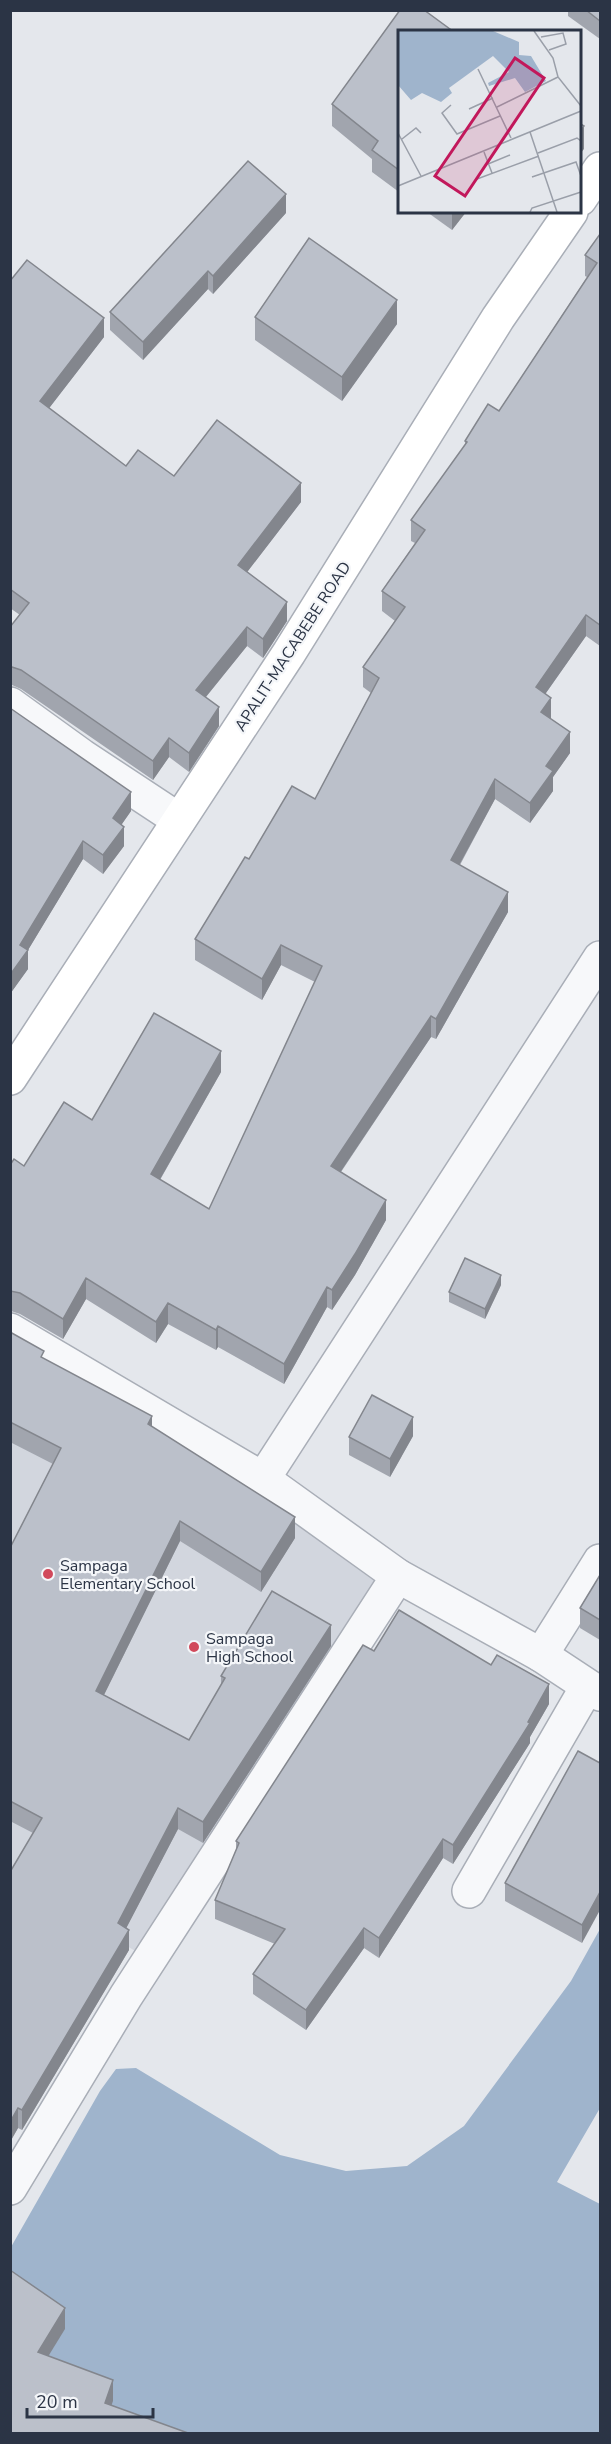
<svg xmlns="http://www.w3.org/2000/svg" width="611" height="2444" font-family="'Nunito Sans',sans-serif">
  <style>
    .built { fill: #d2d6de }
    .water { fill: #9fb4cc }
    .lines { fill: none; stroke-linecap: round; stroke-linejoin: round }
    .street-casing { stroke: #a9aeb7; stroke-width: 36 }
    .secondary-casing { stroke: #a9aeb7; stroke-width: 36 }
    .street { stroke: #f7f8fa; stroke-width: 33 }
    .secondary { stroke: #fff; stroke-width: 33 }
    .wall { fill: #a1a5ae }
    .shaded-wall { fill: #83868d }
    .building { fill: #bbc0ca; stroke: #83868d; stroke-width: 1.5 }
    .poi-dot { fill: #d1495b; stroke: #f4f6f9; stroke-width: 2 }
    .labels { text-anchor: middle; stroke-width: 4.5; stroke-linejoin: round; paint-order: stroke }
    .street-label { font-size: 16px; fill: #2b3445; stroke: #f4f6f9 }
    .poi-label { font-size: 16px; fill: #2b3445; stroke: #f4f6f9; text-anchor: start }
    .inset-road { fill: none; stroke: #9a9fa9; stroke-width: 1.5 }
    .view { fill: #c2185b; fill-opacity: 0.15; stroke: #c2185b; stroke-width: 3 }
    .inset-edge { fill: none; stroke: #2b3445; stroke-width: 3 }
  </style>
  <rect width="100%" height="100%" fill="#e4e7ec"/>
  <polygon class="built" points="10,1348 387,1576 142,1955 11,1877"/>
  <polygon class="water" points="600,1929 600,2108 557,2182 600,2204 600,2433 11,2434 11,2247 100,2091 116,2069 136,2068 280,2155 346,2171 407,2166 464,2126 571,1981"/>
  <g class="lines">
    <defs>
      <g id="street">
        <polyline points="10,704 82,756 179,820"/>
        <polyline points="10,1330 263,1479 398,1576 541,1655 600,1694"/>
        <polyline points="263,1479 600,958"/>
        <polyline points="541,1655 600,1561"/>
        <polyline points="469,1891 587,1687"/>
        <polyline points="10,2188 126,1996 398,1576"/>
      </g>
      <g id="secondary">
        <polyline points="580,199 600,169"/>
        <polyline points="10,1078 289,653 498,318 571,212"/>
      </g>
    </defs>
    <use href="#street" class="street-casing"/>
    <use href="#secondary" class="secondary-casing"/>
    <use href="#street" class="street"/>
    <use href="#secondary" class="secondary"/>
  </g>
  <g class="wall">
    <polygon points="568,10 600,10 600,39 568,16"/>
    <polygon points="399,32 399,192 372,172 372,159 332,126 332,104"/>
    <polygon points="427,212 466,212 452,230"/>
    <polygon points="286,213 213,294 208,289 143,360 110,330 110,312"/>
    <polygon points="600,234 600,646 586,636 546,693 551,718 551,719 570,753 553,777 553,791 530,823 495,799 460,865 508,912 436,1039 431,1037 341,1172 386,1220 355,1275 332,1310 327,1307 284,1384 218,1347 216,1350 168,1324 156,1343 86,1299 63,1339 20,1314 11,1311 10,1165 24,1166 92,1120 221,1072 160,1180 209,1209 315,982 281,965 262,1000 195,960 195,939 249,859 315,799 371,693 363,687 363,667 395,621 382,611 382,591 415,543 411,541 411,520 465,446 465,441 499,411 587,277 585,276 585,255"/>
    <polygon points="10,281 104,337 49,408 126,466 174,476 301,502 247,572 287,621 263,658 247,646 206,697 219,726 189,772 169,757 153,780 21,689 12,685 10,686 10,627 20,615 10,608"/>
    <polygon points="255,317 397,324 342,401 255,340"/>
    <polygon points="10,708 131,811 121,825 124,846 103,874 83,859 28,950 28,969 10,994"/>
    <polygon points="501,1285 485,1319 449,1302 449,1292"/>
    <polygon points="10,1332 44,1359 152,1427 295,1538 261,1592 180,1541 104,1695 189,1740 221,1685 221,1676 331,1646 203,1843 178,1829 126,1928 129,1950 22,2130 18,2128 10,2142 10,1872 33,1833 10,1821 10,1548 53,1464 10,1442"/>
    <polygon points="413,1436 390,1477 349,1455 349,1437"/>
    <polygon points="600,1575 600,1640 580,1628 580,1608"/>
    <polygon points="374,1651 549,1704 530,1737 530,1743 453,1864 443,1858 379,1958 364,1948 306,2030 253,1994 253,1974 275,1944 215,1919 215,1900 236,1850 236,1841"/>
    <polygon points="600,1763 582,1943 505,1901 505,1883"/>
  </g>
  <g class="shaded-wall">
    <polygon points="584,126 584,149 579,155 579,133"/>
    <polygon points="286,194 286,213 213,294 213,276"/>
    <polygon points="452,212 466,212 452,230"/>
    <polygon points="208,271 208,289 143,360 143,342"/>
    <polygon points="397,300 397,324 342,401 342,377"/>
    <polygon points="104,318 104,337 40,420 40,401"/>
    <polygon points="301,483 301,502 238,584 238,565"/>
    <polygon points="287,602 287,621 263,658 263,639"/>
    <polygon points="586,615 586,636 536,707 536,687"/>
    <polygon points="247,627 247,646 196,709 196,690"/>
    <polygon points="551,698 551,718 541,733 541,712"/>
    <polygon points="219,707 219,726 189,772 189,753"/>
    <polygon points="570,732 570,753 553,777 553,791 530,823 530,803 546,766"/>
    <polygon points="169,738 169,757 153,780 153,761"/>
    <polygon points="495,779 495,799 451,880 451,860"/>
    <polygon points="131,792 131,811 113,837 113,818"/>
    <polygon points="124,827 124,846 103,874 103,855"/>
    <polygon points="83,841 83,859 28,950 28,969 10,994 10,975 20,945"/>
    <polygon points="508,892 508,912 436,1039 436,1019"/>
    <polygon points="281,945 281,965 262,1000 262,979"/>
    <polygon points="431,1016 431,1037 331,1186 331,1166"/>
    <polygon points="221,1051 221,1072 151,1195 151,1174"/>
    <polygon points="386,1200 386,1220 355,1275 332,1310 332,1290"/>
    <polygon points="501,1275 501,1285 485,1319 485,1309"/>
    <polygon points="86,1278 86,1299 63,1339 63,1319"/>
    <polygon points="327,1287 327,1307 284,1384 284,1364"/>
    <polygon points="168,1303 168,1324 156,1343 156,1322"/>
    <polygon points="218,1326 218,1347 216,1350 216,1330"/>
    <polygon points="152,1416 152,1436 148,1424"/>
    <polygon points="413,1417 413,1436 390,1477 390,1459"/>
    <polygon points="295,1517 295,1538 261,1592 261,1572"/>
    <polygon points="180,1521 180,1541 96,1711 96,1691"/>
    <polygon points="331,1625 331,1646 203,1843 203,1822"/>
    <polygon points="549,1684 549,1704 530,1737 530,1743 453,1864 453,1845 528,1722"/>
    <polygon points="178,1808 178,1829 118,1944 118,1923"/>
    <polygon points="443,1839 443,1858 379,1958 379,1938"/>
    <polygon points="600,1892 600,1910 582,1943 582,1925"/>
    <polygon points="364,1928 364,1948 306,2030 306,2010"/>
    <polygon points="129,1930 129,1950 22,2130 22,2110"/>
    <polygon points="18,2108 18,2128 10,2142 10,2122"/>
    <polygon points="65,2308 65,2329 38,2373 38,2352"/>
    <polygon points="113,2380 113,2401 105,2424 105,2403"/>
  </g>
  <g class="building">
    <polygon points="400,10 424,10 454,32 399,32 399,170 372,150 378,141 332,104"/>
    <polygon points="586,10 600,10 600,21"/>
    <polygon points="579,123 584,126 579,133"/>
    <polygon points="248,161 286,194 213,276 208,271 143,342 110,312"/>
    <polygon points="600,234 600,625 586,615 536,687 551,698 541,712 570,732 546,766 553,771 530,803 495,779 451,860 508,892 436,1019 431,1016 331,1166 386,1200 355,1254 332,1290 327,1287 284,1364 218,1326 216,1330 168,1303 156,1322 86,1278 63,1319 20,1293 10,1291 10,1165 14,1159 24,1166 64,1102 92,1120 154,1013 221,1051 151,1174 209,1209 322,966 281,945 262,979 195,939 245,857 249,859 292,786 315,799 379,678 363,667 405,607 382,591 425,530 411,520 467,442 465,441 488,404 499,411 597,263 585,255"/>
    <polygon points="309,238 397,300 342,377 255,317"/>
    <polygon points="27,260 104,318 40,401 126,466 138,450 174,476 217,420 301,483 238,565 287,602 263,639 247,627 196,690 219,707 189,753 169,738 153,761 21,670 12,667 10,667 10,627 29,603 10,589 10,281"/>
    <polygon points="10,708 131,792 113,818 124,827 103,855 83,841 20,945 28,950 10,975"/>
    <polygon points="465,1258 501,1275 485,1309 449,1292"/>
    <polygon points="10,1332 44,1351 41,1357 152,1416 148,1424 295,1517 261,1572 180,1521 96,1691 189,1740 225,1678 221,1676 272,1591 331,1625 203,1822 178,1808 118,1923 129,1930 22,2110 18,2108 10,2122 10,1872 42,1818 10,1801 10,1548 61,1448 10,1422"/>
    <polygon points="372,1395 413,1417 390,1459 349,1437"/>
    <polygon points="600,1575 600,1620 580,1608"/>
    <polygon points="399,1610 491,1665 497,1655 549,1684 528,1722 530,1723 453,1845 443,1839 379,1938 364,1928 306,2010 253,1974 285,1929 215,1900 239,1843 236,1841 363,1645 374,1651"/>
    <polygon points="578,1751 600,1763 600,1892 582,1925 505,1883"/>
    <polygon points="10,2270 65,2308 38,2352 113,2380 105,2403 188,2433 10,2433"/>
  </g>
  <g class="poi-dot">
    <circle cx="48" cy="1574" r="6"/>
    <circle cx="194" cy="1647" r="6"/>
  </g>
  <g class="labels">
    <g class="street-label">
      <text transform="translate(292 646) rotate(-57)" y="6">APALIT-MACABEBE ROAD</text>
    </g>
    <g class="poi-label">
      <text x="60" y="1571">Sampaga<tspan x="60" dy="18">Elementary School</tspan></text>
      <text x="206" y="1644">Sampaga<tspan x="206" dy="18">High School</tspan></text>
    </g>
  </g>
  <g transform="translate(398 30)">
    <rect width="183" height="183" fill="#e4e7ec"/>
    <path d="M0 1H95L121 12V25L133 26 148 51 127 62 117 48 91 56 90 53 111 42 95 26 51 58 54 63 43 72 24 63 13 70 0 55Z" fill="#9fb4cc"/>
    <path class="inset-road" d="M136 1 155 28 160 47 183 76M143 7 165 3 168 14 151 20M80 39 113 108M53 75 44 83 59 104 102 86M99 77 160 47M71 79 95 68M132 102 159 182M0 103 23 146M4 109 18 98 23 103M86 122 94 143M140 123 179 108 183 111M90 134 112 125M134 147 178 132 183 146M79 149 141 126M0 156 183 81M132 182 134 178 183 162"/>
    <path class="view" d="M117 28 146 48 67 166 37 146Z"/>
    <rect width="183" height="183" class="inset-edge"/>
  </g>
  <rect width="611" height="2444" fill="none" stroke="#2b3445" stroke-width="24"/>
  <path d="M27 2408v9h126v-9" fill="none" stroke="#2b3445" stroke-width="3"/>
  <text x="36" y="2408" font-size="18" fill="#2b3445" stroke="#f4f6f9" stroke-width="4.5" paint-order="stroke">20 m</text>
</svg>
